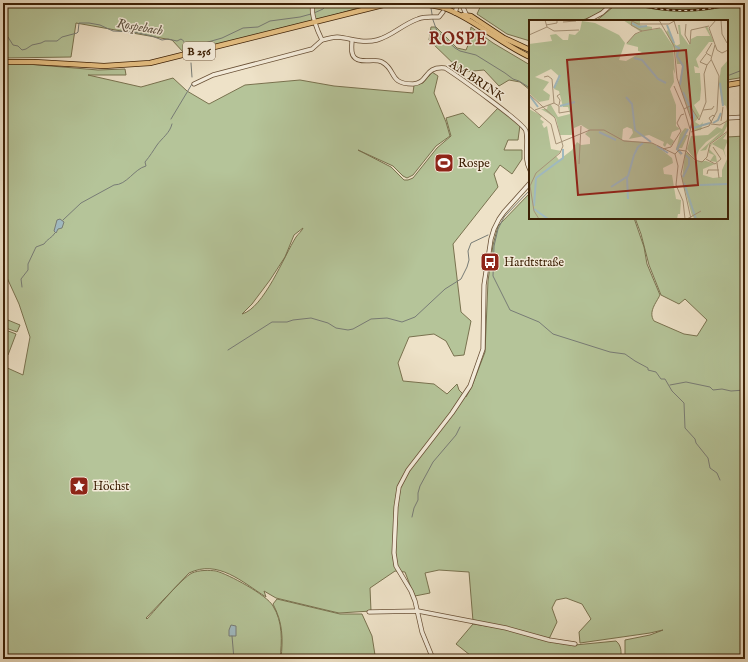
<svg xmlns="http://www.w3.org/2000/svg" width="748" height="662" font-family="'IM FELL English',serif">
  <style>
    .green { fill: #b5c499; stroke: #79724f; fill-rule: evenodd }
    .water { fill: #a0bac1; stroke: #787c76 }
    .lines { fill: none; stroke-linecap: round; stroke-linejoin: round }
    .stream { stroke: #787c76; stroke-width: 1 }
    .minor-casing { stroke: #695036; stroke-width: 5 }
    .major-casing { stroke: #3d2005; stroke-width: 6 }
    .minor { stroke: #f4ecdb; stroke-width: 3.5 }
    .major { stroke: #e7c184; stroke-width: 4.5 }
    .rail-casing { stroke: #3d2005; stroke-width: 2.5 }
    .rail { stroke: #f4ecdb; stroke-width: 1; stroke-dasharray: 3; stroke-linecap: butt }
    .labels { text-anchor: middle; stroke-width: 3; stroke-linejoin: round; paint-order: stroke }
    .shield { fill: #f4ecdb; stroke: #745d45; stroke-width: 1 }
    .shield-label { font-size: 11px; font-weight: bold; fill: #3d2005 }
    .street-label { font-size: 12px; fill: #3d2005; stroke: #f4ecdb }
    .poi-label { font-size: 12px; fill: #3d2005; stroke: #f4ecdb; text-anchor: start }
    .water-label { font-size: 13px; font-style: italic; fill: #5b4e3d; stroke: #f4ecdb }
    .district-label { font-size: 16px; font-weight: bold; letter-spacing: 1px; fill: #7a1f14; stroke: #f4ecdb }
    .inset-river { fill: none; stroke: #a0bac1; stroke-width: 2 }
    .inset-road { fill: none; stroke: #a7947a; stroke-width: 1 }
    .view { fill: #8f2418; fill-opacity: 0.15; stroke: #8f2418; stroke-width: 2 }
    .inset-edge { fill: none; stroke: #3d2005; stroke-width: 2 }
  </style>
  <rect width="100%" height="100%" fill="#eee2c8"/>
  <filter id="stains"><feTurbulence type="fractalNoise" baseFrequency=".005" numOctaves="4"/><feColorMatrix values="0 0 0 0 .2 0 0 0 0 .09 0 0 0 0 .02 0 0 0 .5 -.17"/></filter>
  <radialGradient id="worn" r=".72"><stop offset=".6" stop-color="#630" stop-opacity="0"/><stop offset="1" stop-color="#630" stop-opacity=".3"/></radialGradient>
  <g class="green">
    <polygon points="3,3 374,3 315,21 184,53 172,40 76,23 71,57 3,58"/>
    <path d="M482 3H609C604 12 587 20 577 21 562 23 545 21 530 21V41L507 34 477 14Z"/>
    <polygon points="618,3 745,3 745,77 727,80 727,21 596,21"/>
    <polygon points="431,27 436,27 457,48 466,50 469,43 471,27 493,43 530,65 530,90 520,82 509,80 499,86 484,70 462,72 429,40"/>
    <path d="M15 63 98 70 125 69 126 75H88L141 87 173 78 187 91 209 104 245 85 300 80 334 86 413 93 414 85 423 83 432 72 438 76 434 93 446 122 450 136 436 146 413 175 407 178 403 176 393 166 358 150 391 167 404 180H408L413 178 437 148 451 136 446 118 463 113 479 128 498 108 520 125 518 140H508L504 150H522V159L512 174 500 165 494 174 498 187 453 244 461 312 471 321 464 355 454 356 446 341 434 334 409 337 398 363 403 381 434 384 447 394 457 384 459 390 466 397 472 386 485 352 488 281 493 245 498 226 530 193V218H634L644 247 647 264 660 295C656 303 648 312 654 321L684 334 697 336 707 320 685 299 679 304 661 295 649 265 641 234 635 218H727V137L745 136V659H625V640L650 635 663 630 650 633 580 643 579 632 591 619 582 604 566 598 556 600 552 608 557 622 549 639 473 621 469 572 439 570 425 573 430 593 415 596 410 585 405 572 395 571 370 588 371 611 339 613 326 610 276 598 264 591 266 597C242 582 218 559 189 573L146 618 147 619C156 609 182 578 192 573 199 570 209 570 216 571 228 574 267 595 273 606 283 622 282 641 280 659H3V366L23 375 30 337 19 304 3 269V65ZM303 228C302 231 298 234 296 237 284 256 264 308 242 314L252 304 270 280 285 257 294 235Z"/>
    <polygon points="3,318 20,325 17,332 3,327"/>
    <polygon points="3,329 16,334 8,355 3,353"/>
    <path d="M277 599 340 614H362L372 636 375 655H383V657H407V659H281C283 638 283 623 273 604Z"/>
    <path d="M473 624 506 629 575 645 616 641C622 646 621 652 621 659H475L456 644Z"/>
  </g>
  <g class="water">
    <polygon points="60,219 64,222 62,228 58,229 56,233 54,231 57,220"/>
    <polygon points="231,625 236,626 236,636 229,636 229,630"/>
  </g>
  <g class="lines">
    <g class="stream">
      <polyline points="431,8 433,20 437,31 455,48 460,51 476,55 505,73 513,79 519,81 530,88"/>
      <polyline points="314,13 323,9 329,3"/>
      <path d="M3 36 8 37 13 45 18 46 22 50 26 49 32 45 41 43 45 41H57L62 37 77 33 78 32 79 23H89L100 25 113 31 134 32 152 36 162 40 168 39 177 41 181 39C186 42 186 47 194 46L222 38 243 28 258 27 270 21 300 17 311 14"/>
      <polyline points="191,63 192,77"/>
      <polyline points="727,76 745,69"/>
      <polyline points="171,119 192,84"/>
      <polyline points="530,190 504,217 498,229 494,246 493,276 510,310 539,322 553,334 610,352 625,354 635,361 648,368 648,370 656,372 661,379 665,379 672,391 684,403 685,428 695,439 696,443 708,458 710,468 717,473 720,480"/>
      <path d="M63 220 81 203 114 185C127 185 134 169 146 166L145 162C150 156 153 151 157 145 162 138 170 133 172 124"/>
      <path d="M22 287 21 279 28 270V264L36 247 44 244C47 239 52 238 55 233"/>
      <polyline points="228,350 272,322 287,322 293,320 311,318 328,323 336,328 348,330 353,329 371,319 387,318 402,322 415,317 445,289 461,279 467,267 469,260 468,251 471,243 488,235"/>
      <polyline points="670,385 686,382 710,387 713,390 722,389 731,391 745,390"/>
      <polyline points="412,517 414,508 418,500 418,493 420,486 433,462 456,435 460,427"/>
      <polyline points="232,636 234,659"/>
    </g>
    <defs>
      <g id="minor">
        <path d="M315 3 313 5C310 13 318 32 322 40 327 39 333 37 337 37 351 38 362 44 377 40 392 36 403 24 418 19 424 16 432 17 439 17L443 12"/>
        <polyline points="461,3 467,16"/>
        <polyline points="455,13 458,3"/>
        <polyline points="587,21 602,13 613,3"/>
        <path d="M352 40C352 46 350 54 355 58 362 64 374 58 382 62 397 70 388 84 413 84 429 83 423 66 445 68 456 75 524 123 526 131 529 144 523 157 530 170"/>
        <polyline points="194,84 213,75 312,49 322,40"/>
        <polyline points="727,118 745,117"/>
        <polyline points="369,612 418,611 506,628 549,640 575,644"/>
        <polyline points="433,659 422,632 415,601 411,591 396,566 394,553 396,507 399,487 408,470 452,413 470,386 483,349 484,285 491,239 494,229 499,219 504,212 530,183"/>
      </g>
      <g id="major">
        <path d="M411 3C423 4 436 5 447 9 477 21 501 44 530 57"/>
        <polyline points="463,15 471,16 504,38 530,50"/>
        <polyline points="3,62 34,62 104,66 150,63 391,3"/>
        <polyline points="727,85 745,82"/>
      </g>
    </defs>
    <use href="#minor" class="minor-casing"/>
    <use href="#major" class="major-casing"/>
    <use href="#minor" class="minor"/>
    <use href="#major" class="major"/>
    <defs>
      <path id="rail" d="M631 3C666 13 700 13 735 3"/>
    </defs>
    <use href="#rail" class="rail-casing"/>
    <use href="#rail" class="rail"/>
  </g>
  <defs>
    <symbol id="stadium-square" viewBox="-11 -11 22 22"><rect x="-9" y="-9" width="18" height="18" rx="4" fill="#8f2418" stroke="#f4ecdb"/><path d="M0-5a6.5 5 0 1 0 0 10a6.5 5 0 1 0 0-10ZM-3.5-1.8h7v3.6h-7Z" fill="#fff"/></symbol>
    <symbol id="bus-square" viewBox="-11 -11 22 22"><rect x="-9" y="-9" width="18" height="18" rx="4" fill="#8f2418" stroke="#f4ecdb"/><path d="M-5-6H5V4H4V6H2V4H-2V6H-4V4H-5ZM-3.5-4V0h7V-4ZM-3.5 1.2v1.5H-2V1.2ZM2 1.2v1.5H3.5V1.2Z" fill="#fff"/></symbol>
    <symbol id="sight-square" viewBox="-11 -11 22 22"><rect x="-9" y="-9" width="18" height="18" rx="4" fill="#8f2418" stroke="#f4ecdb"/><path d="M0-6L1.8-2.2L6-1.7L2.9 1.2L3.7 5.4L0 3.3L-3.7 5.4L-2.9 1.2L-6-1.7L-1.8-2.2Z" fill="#fff"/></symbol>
  </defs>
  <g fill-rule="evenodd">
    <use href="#stadium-square" x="433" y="152" width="22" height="22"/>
    <use href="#bus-square" x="479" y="251" width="22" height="22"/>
    <use href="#sight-square" x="68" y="475" width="22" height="22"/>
  </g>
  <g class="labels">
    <rect class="shield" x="183" y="42" width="32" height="18" rx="3"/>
    <g class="shield-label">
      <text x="199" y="55">B 256</text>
    </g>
    <g class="street-label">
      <text transform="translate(477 80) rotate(34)" y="4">AM BRINK</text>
    </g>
    <g class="poi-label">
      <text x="458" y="167">Rospe</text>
      <text x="504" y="266">Hardtstraße</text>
      <text x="93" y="490">Höchst</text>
    </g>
    <g class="water-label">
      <text transform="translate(140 26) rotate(10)" y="5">Rospebach</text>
    </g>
    <g class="district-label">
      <text x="458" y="44">ROSPE</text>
    </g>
  </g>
  <g transform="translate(529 20)">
    <rect width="199" height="199" fill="#eee2c8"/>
    <path d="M94 0H111V5L123 7V10L132 8 144 26 146 54 144 49 145 62 141 69 147 85V106L151 109 143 112 141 118 145 121 142 126 138 123 136 127 134 125 135 122 120 115 100 119 104 113 103 109 98 107 94 109 93 120 124 123 143 138 144 143 134 148 135 154 143 155 147 179 152 180 151 194H149L148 199H0V89L13 96 11 99 15 102 13 104 15 108 18 106 22 129 32 131 27 136 30 140 43 130 48 122 52 125 61 124V118L56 114 60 110 52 105 45 108V114L42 115H31L27 98 12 89H18L19 85H22L29 97 41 94 39 87H34L30 71 25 69 31 57 22 49 6 57 20 62 14 70 21 75 20 80 10 82 0 73V24L23 21 21 15 27 14 34 20H39L40 14 46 15 51 10 53 1 66 3 90 15 96 23 90 40 97 41 113 32 109 31V27L97 24 106 14 112 12ZM149 5H151L152 14 160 25 162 19 168 16H181L176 7 178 6 185 22H180L167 39 170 48 165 46 166 53H171L172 69 171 80 165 85 171 96 166 102 171 105 174 102 172 110 163 111V101L150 64 154 44H148L146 30 137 12 139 10 147 26 151 24ZM199 40V96L197 86 193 84 190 63 192 48ZM199 97V104L194 114 180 124 177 130 171 131 193 111 177 122 170 130 166 140 158 129 162 116 179 115 188 107 193 109ZM156 108 159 109 155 115H159L153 128H150L152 136 147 129 151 114ZM199 112 194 119 199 120 195 130 197 138 194 130 183 124 180 129 187 136 188 142 181 141 185 135 180 133V126ZM158 132 166 141H177L186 144 174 149V155L184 158 193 157V150L199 137V199H166L163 196 153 159 156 134Z" fill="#b5c499"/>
    <path class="inset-river" d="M103 3 110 7 118 6M138 5 145 23M146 26 150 28 148 36 154 46 151 65M105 38 113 40 129 59 137 63M191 63 194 86M25 68 31 55M154 72 165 96 162 108M1 76 9 87M97 77 103 84 106 110 122 122M31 86 46 82M184 103 189 100 192 93M164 108 181 103M70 112 87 120M128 126 139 133M153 134 148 129 159 109M98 157 99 179M154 157 160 145V138L156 135M155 163 167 199M171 165 199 164M82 167 99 156 105 135 109 127 114 123M5 186 7 158 34 138V129M5 189 19 199"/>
    <path class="inset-road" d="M16 0 18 7 25 11 50 10M101 0 109 4H132M130 0 145 26 148 58 163 102 152 154 162 199M187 0 180 8 188 30M192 0 193 14 198 23M145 1 149 14M34 2 47 1M132 4H140L147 0M157 4 156 15 161 24M17 5 28 3V0M113 11 131 8M0 15 18 7M98 23 106 14 113 11 102 5 103 1M161 24 162 10 180 6M188 30 193 33 199 30M177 34 171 42 178 45 182 40M182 36 177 33 183 23M15 57 19 56 23 59 25 83M145 66 155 89M0 74 26 98 34 126 31 133 7 153 1 166 5 191 10 199M30 85 31 80 28 76 31 74M0 86 22 104 27 124 61 110H75L95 121 123 123 146 134M6 90 25 83 30 86V93L42 91M174 90 183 89 185 86M192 101 194 87M183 103 180 98 184 95 186 97M182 104 191 105 198 101M161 109 155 89 161 86 170 100 177 82 175 54 178 45M162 112 180 106 188 91 190 56 182 39 186 25M134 129 142 127 145 122 152 111 148 103 152 95 155 94M146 134 150 130 157 131 166 140 173 142 178 137 181 124 199 111M146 134 149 146 147 165 154 181 156 199M177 139 186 144 192 139 184 127M188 143 190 158M50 144 52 106M178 154 179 150H190M158 199 172 191"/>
    <path class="view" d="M157 30 169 165 49 175 38 40Z"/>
    <rect width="199" height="199" class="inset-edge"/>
  </g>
  <rect width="748" height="662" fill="none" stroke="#eee2c8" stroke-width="16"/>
  <rect x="4" y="4" width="740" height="654" fill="none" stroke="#3d2005" stroke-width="2"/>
  <rect x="8" y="8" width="732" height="646" fill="none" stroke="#3d2005"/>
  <rect width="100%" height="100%" filter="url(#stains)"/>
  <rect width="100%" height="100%" fill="url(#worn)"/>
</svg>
